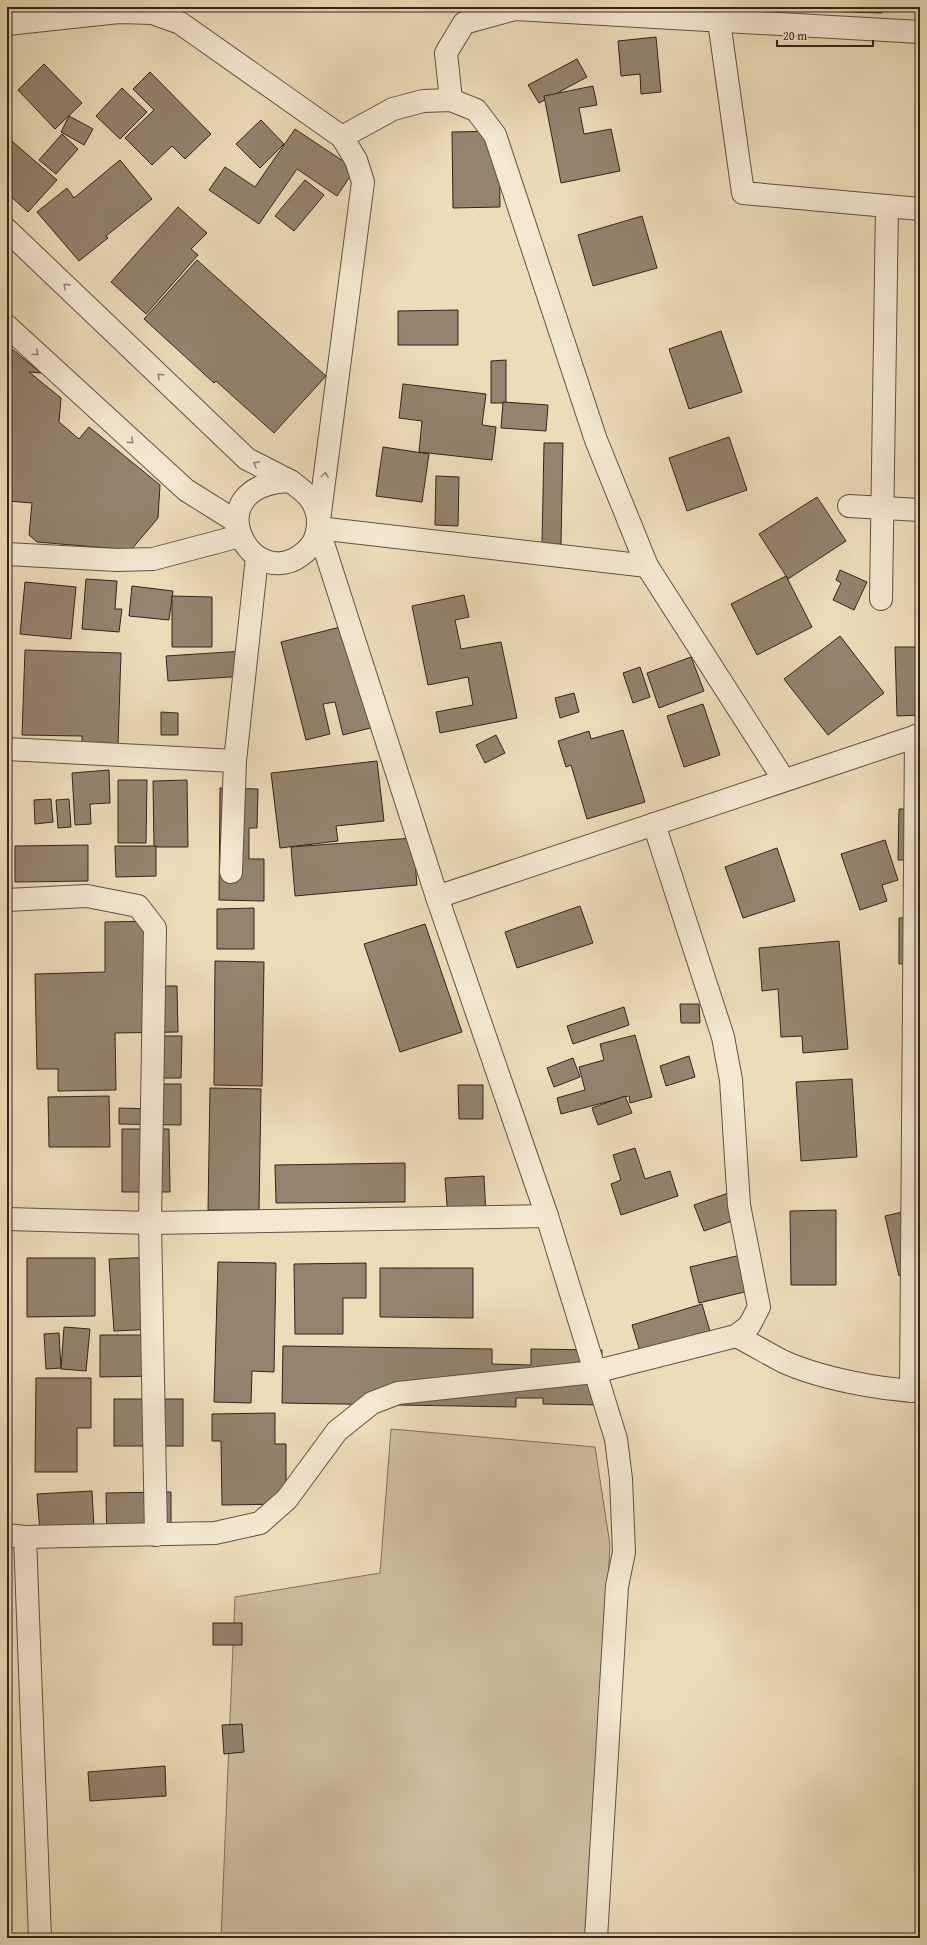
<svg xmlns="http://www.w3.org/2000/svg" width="927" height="1945" font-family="'Gentium Book Plus',serif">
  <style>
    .green { fill: #ccbe9f; stroke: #7e715e }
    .building { fill: #92846f; stroke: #30241e }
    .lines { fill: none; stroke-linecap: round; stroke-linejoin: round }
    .street-casing { stroke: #5f5245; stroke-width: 24 }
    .street { stroke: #f3e9d2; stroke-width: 22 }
    .oneway { stroke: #928678 }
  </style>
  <rect width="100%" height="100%" fill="#ecddb9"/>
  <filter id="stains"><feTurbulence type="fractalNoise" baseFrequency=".005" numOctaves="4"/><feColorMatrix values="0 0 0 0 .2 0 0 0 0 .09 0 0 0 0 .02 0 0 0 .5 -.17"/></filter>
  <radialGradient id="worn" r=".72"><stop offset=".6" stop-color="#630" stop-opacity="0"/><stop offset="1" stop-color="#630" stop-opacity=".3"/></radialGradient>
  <polygon class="green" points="391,1429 595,1447 610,1545 588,1938 221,1938 235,1597 380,1573"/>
  <g class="building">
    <polygon points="821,7 882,7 882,13 821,11"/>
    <polygon points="656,37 661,92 641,94 640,74 621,76 618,41"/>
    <polygon points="577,59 587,77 539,103 528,85"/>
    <polygon points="44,64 82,103 55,129 18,90"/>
    <polygon points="150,72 211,134 185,159 172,146 152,165 125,138 154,110 133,89"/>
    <polygon points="593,86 597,105 579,108 584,134 611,129 620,171 561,183 544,96"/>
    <polygon points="122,88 147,112 120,139 96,116"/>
    <polygon points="69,116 93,129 84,145 61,132"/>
    <polygon points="261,120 284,144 260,168 236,144"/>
    <polygon points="295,129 355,169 337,196 297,169 259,224 209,190 225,167 255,187"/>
    <polygon points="499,131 500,207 453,208 452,132"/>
    <polygon points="62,134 78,149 56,174 39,160"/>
    <polygon points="7,137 57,180 28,212 7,193"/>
    <polygon points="120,160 152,199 106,236 108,238 79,261 37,212 67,188 74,198"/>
    <polygon points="305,180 324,195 294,231 275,216"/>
    <polygon points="178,207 207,233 191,249 198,255 146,314 111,282"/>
    <polygon points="642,216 657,268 593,286 578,235"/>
    <polygon points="197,260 326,376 274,433 216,381 214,383 144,319"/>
    <polygon points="458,310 458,345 398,345 398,311"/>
    <polygon points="721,331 742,392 689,409 669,349"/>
    <polygon points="7,345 41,373 29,372 61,398 59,422 79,439 89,427 160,485 158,518 131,550 37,542 29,535 32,503 7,501"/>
    <polygon points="506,360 506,403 491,403 491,361"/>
    <polygon points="403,384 486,394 482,425 496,427 492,460 419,452 422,421 399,418"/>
    <polygon points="503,402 548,405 546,431 501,428"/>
    <polygon points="729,437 747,490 687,511 669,458"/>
    <polygon points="544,443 563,443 561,544 542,544"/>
    <polygon points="383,447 429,454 422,502 376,496"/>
    <polygon points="436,476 459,477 458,526 435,525"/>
    <polygon points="817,497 846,541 788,579 759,534"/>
    <polygon points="840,570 867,582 854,610 833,600 841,583 836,580"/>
    <polygon points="786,576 812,627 757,655 731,604"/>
    <polygon points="86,579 117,581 115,609 122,609 119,632 82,629"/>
    <polygon points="25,582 76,587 71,639 20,634"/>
    <polygon points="132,586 173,591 169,620 129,616"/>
    <polygon points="464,595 469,617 455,620 461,649 501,642 517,718 440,733 436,712 473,705 468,677 428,685 412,606"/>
    <polygon points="172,596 212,597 212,647 172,647"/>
    <polygon points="356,623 382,725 343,735 335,702 323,704 330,734 306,740 281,642"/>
    <polygon points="840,636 884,693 828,735 784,679"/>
    <polygon points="895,647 920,647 920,715 897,716"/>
    <polygon points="25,650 121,653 118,744 82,743 82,736 22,735"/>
    <polygon points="244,651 246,676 168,681 166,656"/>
    <polygon points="691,657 704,691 659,708 647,673"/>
    <polygon points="640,667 650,697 633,703 623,673"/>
    <polygon points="574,693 579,712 560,718 555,698"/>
    <polygon points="703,704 720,755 684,767 667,716"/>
    <polygon points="161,712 178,713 178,735 161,735"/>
    <polygon points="623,730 645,802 587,819 571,765 566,767 558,741 589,731 591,739"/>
    <polygon points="496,735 505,753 485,763 476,745"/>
    <polygon points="377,761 384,821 336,826 338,841 280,848 271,773"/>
    <polygon points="109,770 110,803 90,804 91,824 75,825 72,773"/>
    <polygon points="118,780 147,780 146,843 118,843"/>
    <polygon points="187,780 188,847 154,847 153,781"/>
    <polygon points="220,788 258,789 257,828 249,828 249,859 264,859 264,901 219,900"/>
    <polygon points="51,799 53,822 35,824 34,800"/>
    <polygon points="69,799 71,827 58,828 56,800"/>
    <polygon points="899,809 920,809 920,860 898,860"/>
    <polygon points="413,838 417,885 295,896 291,847"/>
    <polygon points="885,840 898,880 882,885 887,901 860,910 841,854"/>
    <polygon points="88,845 88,881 15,882 15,846"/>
    <polygon points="115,846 156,846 156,876 116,877"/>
    <polygon points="777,848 795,901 743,918 725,867"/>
    <polygon points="580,906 593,943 517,968 505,932"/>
    <polygon points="254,908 254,949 217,949 217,909"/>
    <polygon points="899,918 920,918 920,963 899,964"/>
    <polygon points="159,921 160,986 177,986 178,1032 115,1033 116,1090 58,1091 58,1069 37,1069 35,974 105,972 105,922"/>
    <polygon points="425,924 462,1032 400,1052 364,944"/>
    <polygon points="839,941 848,1049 803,1053 802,1036 781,1037 778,989 762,991 759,948"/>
    <polygon points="215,961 264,962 262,1086 214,1085"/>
    <polygon points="680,1004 699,1004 700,1023 681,1023"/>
    <polygon points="624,1007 629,1025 573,1044 567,1026"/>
    <polygon points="635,1035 652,1097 630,1103 629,1096 561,1114 557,1098 585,1090 579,1067 604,1060 600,1044"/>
    <polygon points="148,1036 182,1036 181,1078 148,1078"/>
    <polygon points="689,1056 695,1077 666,1086 660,1066"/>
    <polygon points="573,1058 580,1077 554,1087 547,1068"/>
    <polygon points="852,1079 857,1157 801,1161 796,1082"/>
    <polygon points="153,1084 181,1084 181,1125 119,1124 119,1108 152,1109"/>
    <polygon points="458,1085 483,1085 483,1119 459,1119"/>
    <polygon points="210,1088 261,1089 259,1210 208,1210"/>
    <polygon points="109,1096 110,1147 49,1147 48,1097"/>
    <polygon points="625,1096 632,1113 598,1125 592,1108"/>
    <polygon points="122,1129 169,1129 170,1192 122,1192"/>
    <polygon points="635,1148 645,1179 670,1171 678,1196 621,1215 611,1184 621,1180 613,1155"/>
    <polygon points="405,1163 405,1202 276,1203 275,1165"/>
    <polygon points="484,1176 486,1217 448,1219 445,1178"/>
    <polygon points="740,1189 749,1215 704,1231 694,1205"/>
    <polygon points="836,1210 836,1285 791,1285 790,1211"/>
    <polygon points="907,1211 910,1274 899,1276 885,1216"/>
    <polygon points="749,1253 757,1289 699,1303 690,1267"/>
    <polygon points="157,1257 156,1329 114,1331 109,1259"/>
    <polygon points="27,1258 95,1258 95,1316 27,1317"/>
    <polygon points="218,1262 276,1263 274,1372 252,1371 251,1403 214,1402"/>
    <polygon points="366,1263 366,1298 343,1298 343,1334 295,1334 294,1264"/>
    <polygon points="380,1268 473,1268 473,1318 380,1317"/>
    <polygon points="702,1304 714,1345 642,1358 632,1325"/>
    <polygon points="64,1327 90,1329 86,1371 61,1369"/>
    <polygon points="59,1333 61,1368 46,1369 44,1334"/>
    <polygon points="100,1335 159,1335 159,1376 100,1377"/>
    <polygon points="283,1346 492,1349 492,1364 531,1365 531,1349 602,1350 600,1405 543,1404 543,1398 516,1398 516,1407 282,1403"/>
    <polygon points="36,1378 91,1378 91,1428 77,1428 77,1472 35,1472"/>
    <rect x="114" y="1399" width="69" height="47"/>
    <polygon points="275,1413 275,1444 286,1444 286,1504 222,1505 221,1441 212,1441 212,1414"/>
    <polygon points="92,1491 94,1528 40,1532 37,1494"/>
    <polygon points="171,1492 171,1543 107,1544 106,1493"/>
    <rect x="213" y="1623" width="29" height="22"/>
    <polygon points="242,1724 244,1752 224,1754 222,1725"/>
    <polygon points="165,1766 166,1796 90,1801 88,1772"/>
  </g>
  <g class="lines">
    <defs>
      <g id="street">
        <polyline points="717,7 743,193 920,209"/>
        <polyline points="7,24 119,12 152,13 180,23 342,137 356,160 363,182 318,528 437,897 547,1216 616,1439 621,1479 624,1552 617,1586 596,1938"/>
        <polyline points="451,100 446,53 464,23 515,9 920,32"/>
        <polyline points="342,137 393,109 423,101 451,100 476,110 495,135 596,440 647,566 784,780"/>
        <polyline points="7,230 247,459 290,481"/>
        <polyline points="7,326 186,490 237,522"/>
        <path d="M290 481C297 486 304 491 309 497 322 513 321 539 305 552 252 599 192 485 290 481Z"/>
        <polyline points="849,506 920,510"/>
        <polyline points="318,528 647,566"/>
        <polyline points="7,554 117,560 153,559 240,536"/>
        <polyline points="881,599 887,206"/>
        <polyline points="7,749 235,761"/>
        <polyline points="231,872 235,761 257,557"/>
        <polyline points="437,897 920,735"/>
        <polyline points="7,900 87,896 138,906 155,928 150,1223 156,1535"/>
        <polyline points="7,1219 150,1223 547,1216"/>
        <path d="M736 1336C752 1344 767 1353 782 1361 819 1378 880 1390 920 1391"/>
        <polyline points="911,1391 916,736"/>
        <polyline points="7,1535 25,1537 215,1533 260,1523 287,1499 337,1431 372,1403 398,1393 594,1372 736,1336 749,1326 759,1307 739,1205 731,1080 723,1037 654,824"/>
        <polyline points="25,1537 40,1938"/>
      </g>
    </defs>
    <use href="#street" class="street-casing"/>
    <use href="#street" class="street"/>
  </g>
  <defs><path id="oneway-chevron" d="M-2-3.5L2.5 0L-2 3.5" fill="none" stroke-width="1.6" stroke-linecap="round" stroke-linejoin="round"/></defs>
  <g class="oneway">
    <use href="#oneway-chevron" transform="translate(66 286) rotate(-136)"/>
    <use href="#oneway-chevron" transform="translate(36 353) rotate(43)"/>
    <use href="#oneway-chevron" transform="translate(160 376) rotate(-136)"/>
    <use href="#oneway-chevron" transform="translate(131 441) rotate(42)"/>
    <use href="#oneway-chevron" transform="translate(256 464) rotate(-153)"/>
    <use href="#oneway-chevron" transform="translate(325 475) rotate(-83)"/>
  </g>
  <rect width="927" height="1945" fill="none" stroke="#ecddb9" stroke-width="24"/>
  <rect x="8" y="8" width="911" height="1929" fill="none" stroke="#30241e" stroke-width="2"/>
  <rect x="12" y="12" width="903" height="1921" fill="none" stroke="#30241e"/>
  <path d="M777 40v6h96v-6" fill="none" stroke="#30241e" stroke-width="2"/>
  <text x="783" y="40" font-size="12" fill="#30241e" stroke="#f3e9d2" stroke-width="3" paint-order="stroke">20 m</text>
  <rect width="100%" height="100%" filter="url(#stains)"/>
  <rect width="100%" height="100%" fill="url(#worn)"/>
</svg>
